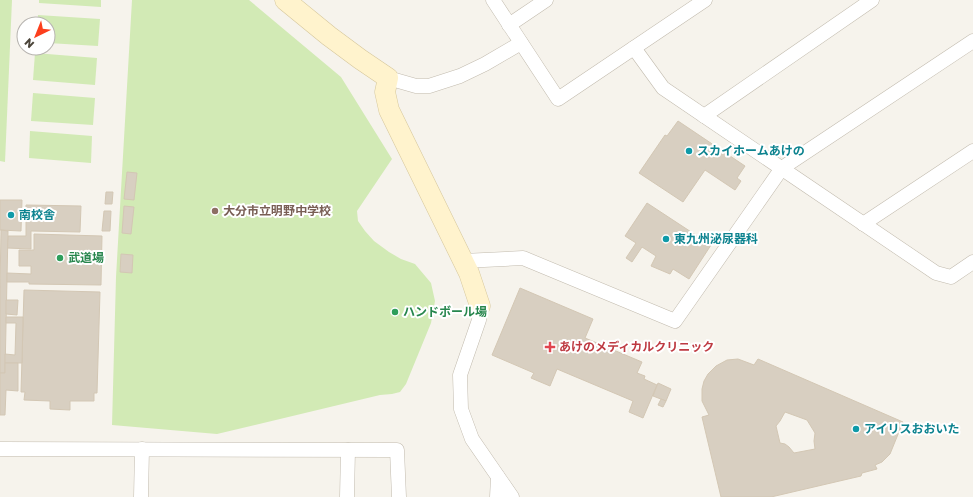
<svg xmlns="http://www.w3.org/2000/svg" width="973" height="497" font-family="'Golos Text','Noto Sans JP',sans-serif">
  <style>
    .green { fill: #d2eab5 }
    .building { fill: #d8cfc1; stroke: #d3c7b4; fill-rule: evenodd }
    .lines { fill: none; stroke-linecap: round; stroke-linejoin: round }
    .street-casing { stroke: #c2bbae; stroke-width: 15 }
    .secondary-casing { stroke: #d6c79b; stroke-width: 21 }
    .street { stroke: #fff; stroke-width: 14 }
    .secondary { stroke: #fff3cd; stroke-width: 20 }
    .culture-dot { fill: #0f9aa8; stroke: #fff; stroke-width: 1.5 }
    .education-dot { fill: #8d6e63; stroke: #fff; stroke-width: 1.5 }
    .leisure-dot { fill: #2e9e5b; stroke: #fff; stroke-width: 1.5 }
    .health-dot { fill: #e0444e; stroke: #fff; stroke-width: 1.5 }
    .labels { text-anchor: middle; stroke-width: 4; stroke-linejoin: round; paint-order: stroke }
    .culture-label { font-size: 12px; font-weight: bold; fill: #0d838f; stroke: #fff; text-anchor: start }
    .education-label { font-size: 12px; font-weight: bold; fill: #785e54; stroke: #fff; text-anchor: start }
    .leisure-label { font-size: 12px; font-weight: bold; fill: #27864d; stroke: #fff; text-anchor: start }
    .health-label { font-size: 12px; font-weight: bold; fill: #be3a42; stroke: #fff; text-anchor: start }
  </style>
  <rect width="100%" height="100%" fill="#f6f3ec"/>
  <g class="green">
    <polygon points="0,0 12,0 5,162 0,161"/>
    <polygon points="39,0 101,0 101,7 39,3"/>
    <polygon points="132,0 249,0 341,77 392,159 357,211 358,221 365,231 374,241 389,252 401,259 415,264 431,283 435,301 431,323 406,384 400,392 392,394 380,395 217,434 112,425 116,277"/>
    <polygon points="38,15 100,19 98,46 48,43 48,24 37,24"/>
    <polygon points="35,53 97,58 95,85 33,80"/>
    <polygon points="33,93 95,98 93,125 31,121"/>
    <polygon points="30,131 92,136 91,163 29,158"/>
  </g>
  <g class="building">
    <polygon points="678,121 745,166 737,178 741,181 735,190 705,170 683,202 639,173 665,135 667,136"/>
    <polygon points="127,172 137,173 134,200 124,199"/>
    <polygon points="106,192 113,192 112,204 105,204"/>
    <polygon points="0,200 22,200 21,231 0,230"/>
    <polygon points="647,203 711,245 689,279 673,269 670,274 651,266 656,256 642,247 632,262 626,258 636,243 625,236"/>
    <polygon points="26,205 81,206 80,232 31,231 31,249 7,248 8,236 26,236"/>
    <polygon points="124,206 134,207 131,234 122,233"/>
    <polygon points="104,211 111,211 110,231 102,231"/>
    <polygon points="1,230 8,231 5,373 0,373 0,288"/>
    <polygon points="34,234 102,236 101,285 29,284 29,282 7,282 7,273 31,274 31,266 19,266 19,250 34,250"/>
    <polygon points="121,254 133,255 132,273 120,272"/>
    <polygon points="520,288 593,319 585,338 642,362 637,373 645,376 644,379 657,385 643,418 629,412 633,401 557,369 550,386 531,378 534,373 492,355"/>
    <polygon points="24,290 100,292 97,393 94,393 94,401 70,401 70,410 50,409 50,401 24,400 25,392 21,392"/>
    <polygon points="6,300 18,300 17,315 6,314"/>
    <polygon points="6,317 23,317 22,363 5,363 5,354 15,355 16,323 6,323"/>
    <path d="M738 359 754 365 758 359 903 422 890 454 882 462 875 465 877 469 862 473 861 476 771 497H721L702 417 709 415 702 401V389L704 381 708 374 716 366 727 360ZM785 412 807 420 815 433 814 441 815 449 794 453 789 447 785 444 780 443 776 426 780 421Z"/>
    <polygon points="5,363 18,363 18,391 6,390 5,415 0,415 0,373 5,373"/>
    <polygon points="658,383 671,389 666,401 653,396"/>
    <polygon points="661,399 666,401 663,407 658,405"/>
  </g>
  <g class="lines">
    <defs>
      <g id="street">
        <polyline points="493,0 558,99 705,0"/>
        <polyline points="509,25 546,0"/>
        <polyline points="634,48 663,88 936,273 951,277 973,262"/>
        <polyline points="388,78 416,86 429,86 460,76 485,64 521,43"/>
        <polyline points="704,116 872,0"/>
        <polyline points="863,224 973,151"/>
        <polyline points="463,261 523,258 675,321 782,168 973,41"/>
        <polyline points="480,306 479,320 460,375 461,409 472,439 512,497"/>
        <polyline points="0,449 397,450 399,497"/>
        <polyline points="141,497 142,449"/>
        <polyline points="347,497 348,450"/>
        <polyline points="497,497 498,477"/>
      </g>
      <polyline id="secondary" points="285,0 329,36 360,59 388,78 385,92 389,110 469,273 480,306"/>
    </defs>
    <use href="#street" class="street-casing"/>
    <use href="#secondary" class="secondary-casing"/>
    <use href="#street" class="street"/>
    <use href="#secondary" class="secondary"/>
  </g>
  <g class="culture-dot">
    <circle cx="689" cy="151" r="4"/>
    <circle cx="11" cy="215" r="4"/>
    <circle cx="666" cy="239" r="4"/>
    <circle cx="856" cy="429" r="4"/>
  </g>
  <circle class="education-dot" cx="215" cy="211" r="4"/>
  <g class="leisure-dot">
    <circle cx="60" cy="258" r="4"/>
    <circle cx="395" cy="312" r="4"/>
  </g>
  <path class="health-dot" d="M548 341h4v4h4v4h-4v4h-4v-4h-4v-4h4z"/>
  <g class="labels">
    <g class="culture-label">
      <text x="697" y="155">スカイホームあけの</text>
      <text x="19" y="219">南校舎</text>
      <text x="674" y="243">東九州泌尿器科</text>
      <text x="864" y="433">アイリスおおいた</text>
    </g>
    <g class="education-label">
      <text x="223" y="215">大分市立明野中学校</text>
    </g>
    <g class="leisure-label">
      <text x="68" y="262">武道場</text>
      <text x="403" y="316">ハンドボール場</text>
    </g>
    <g class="health-label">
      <text x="559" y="351">あけのメディカルクリニック</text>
    </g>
  </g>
  <g transform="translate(36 36) rotate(223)"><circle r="19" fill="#ffffff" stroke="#b7b4b0"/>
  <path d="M0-3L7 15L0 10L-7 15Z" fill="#fc3f1d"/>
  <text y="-6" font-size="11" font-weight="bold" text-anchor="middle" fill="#4b4439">N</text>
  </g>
</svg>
